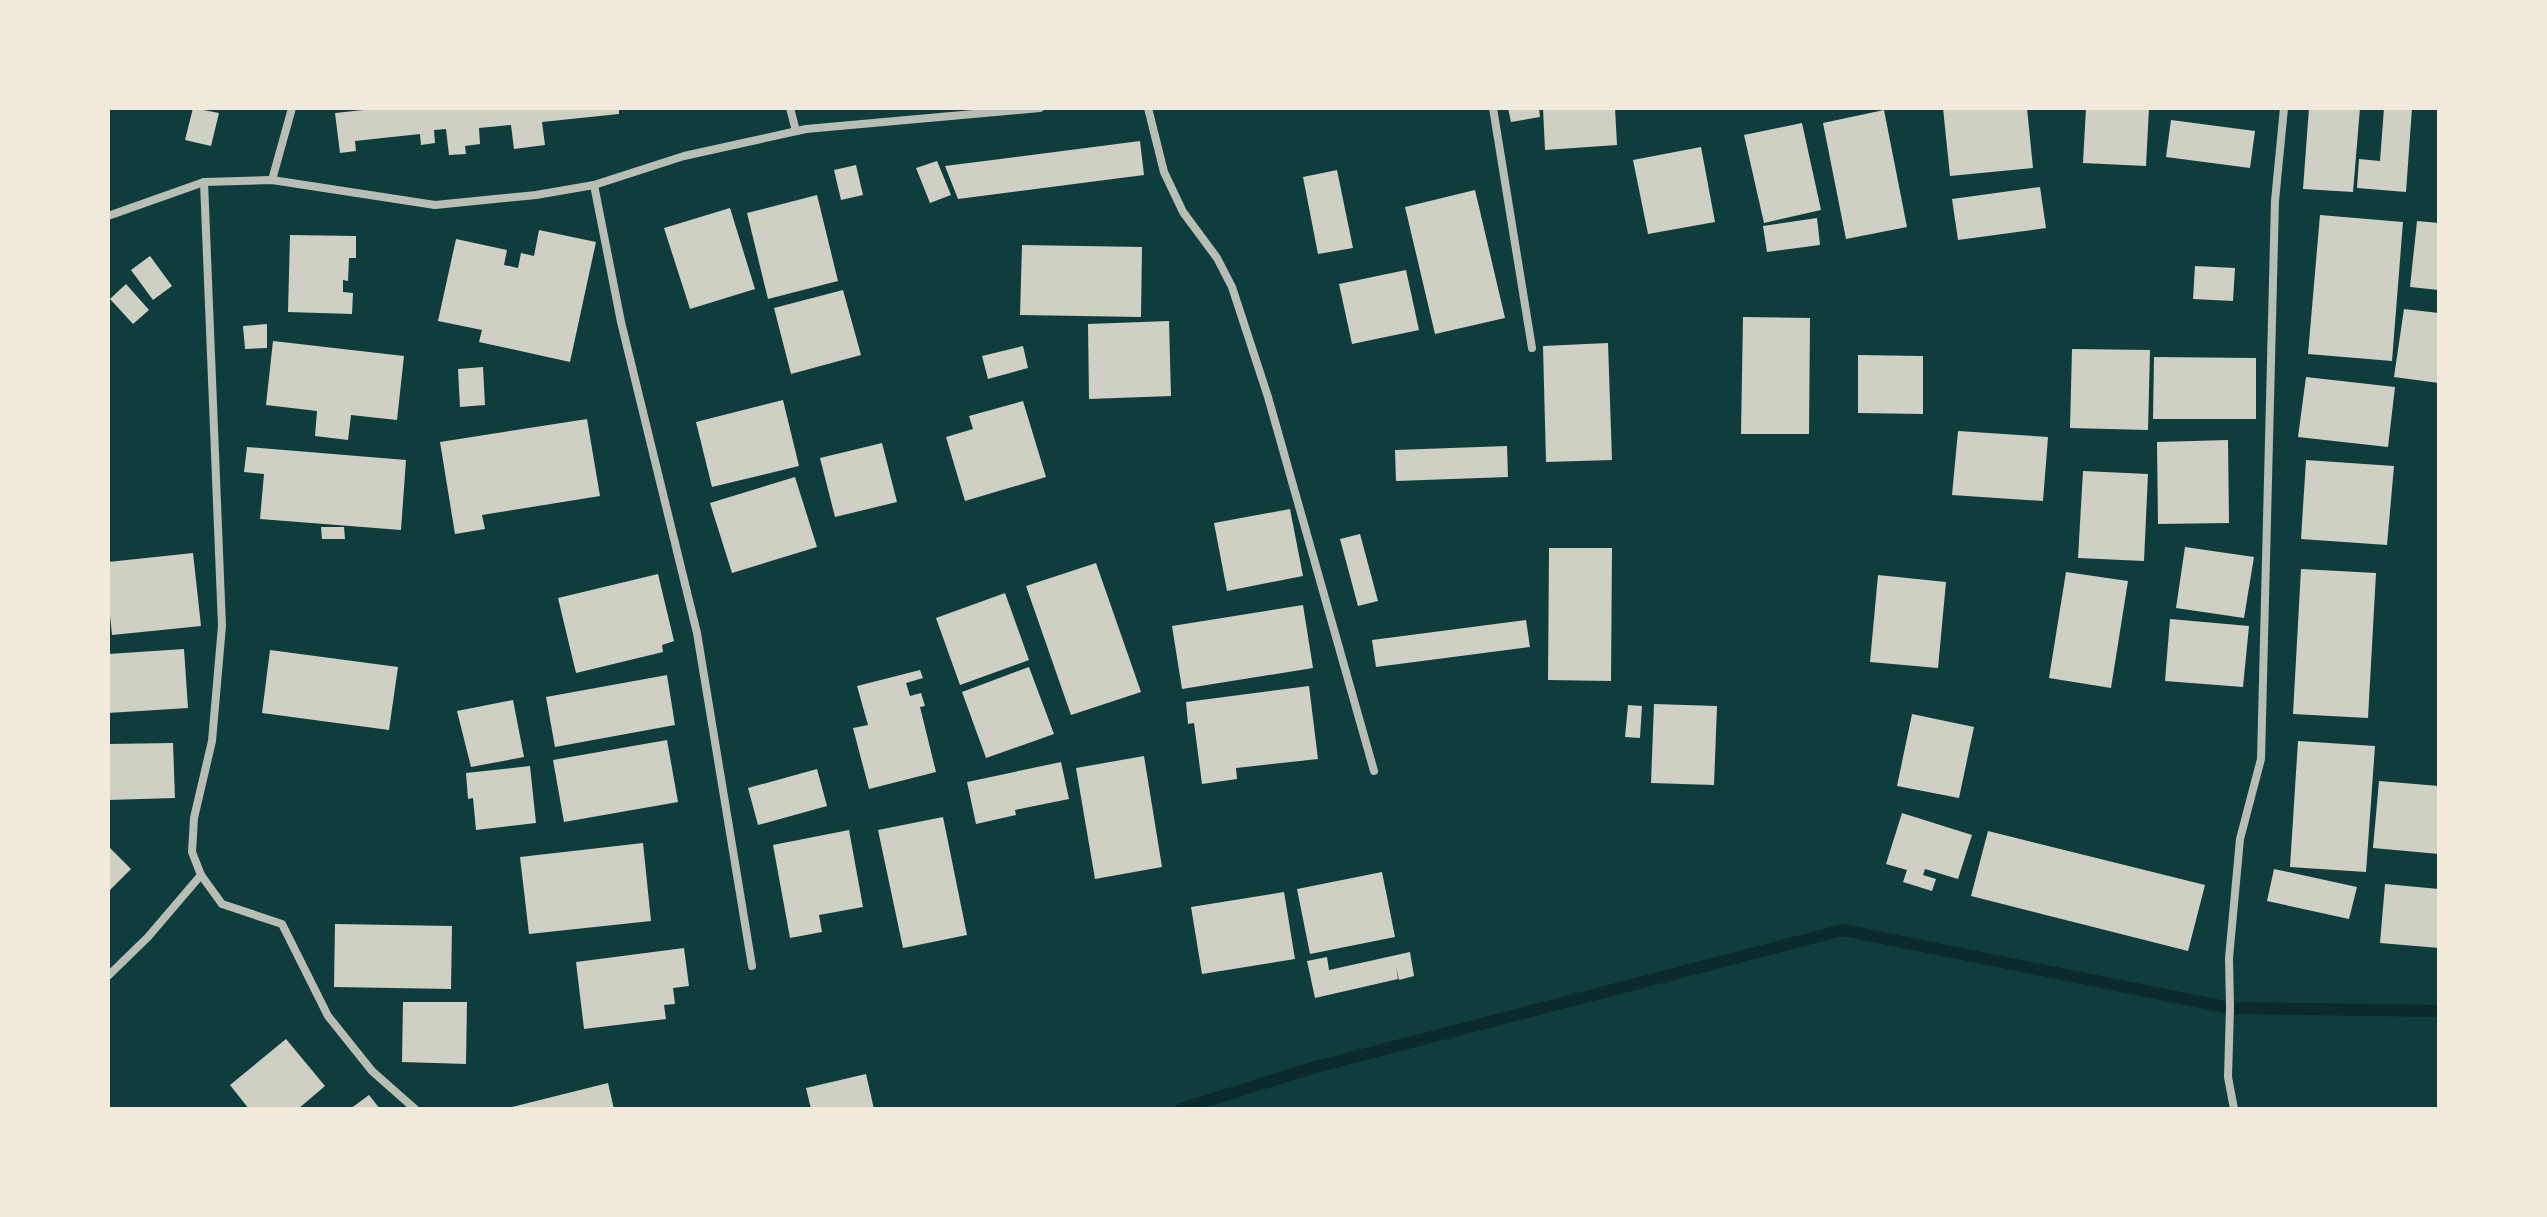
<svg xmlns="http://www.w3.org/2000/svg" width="2547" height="1217" font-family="'DM Sans',sans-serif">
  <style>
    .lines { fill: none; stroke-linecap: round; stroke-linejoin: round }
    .stream { stroke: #0a2a2b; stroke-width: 12 }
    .building { fill: #cfcfc3 }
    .minor { stroke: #b8beb3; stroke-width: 8 }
  </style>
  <rect width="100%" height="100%" fill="#0f3d3e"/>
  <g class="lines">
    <polyline class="stream" points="1181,1109 1312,1068 1843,930 2230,1008 2439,1011"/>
  </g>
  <g class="building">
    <polygon points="193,108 219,113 211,146 185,140"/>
    <polygon points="382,108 619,108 619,114 542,122 545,145 514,149 511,125 479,128 480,144 465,146 466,154 449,155 446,129 434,130 435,143 421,145 420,134 355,141 356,151 340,153 335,113"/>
    <polygon points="1508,108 1539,108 1540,117 1511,122"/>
    <polygon points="1543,108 1615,108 1617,145 1545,150"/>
    <polygon points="1943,108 2027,108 2033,168 1950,176"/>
    <polygon points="2086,108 2149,108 2146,166 2083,163"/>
    <polygon points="2309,108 2360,108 2353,192 2303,189"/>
    <polygon points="2384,108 2412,108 2406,192 2357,188 2359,159 2380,161"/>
    <polygon points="1884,110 1907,227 1846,239 1823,123"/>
    <polygon points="2171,120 2255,131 2250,168 2166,157"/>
    <polygon points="1802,123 1821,210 1764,223 1744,135"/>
    <polygon points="1140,141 1144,175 958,199 945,166"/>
    <polygon points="1701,147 1715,222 1648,234 1633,160"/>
    <polygon points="937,161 951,195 930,203 916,168"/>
    <polygon points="856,165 863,195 841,200 834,170"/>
    <polygon points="1337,170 1353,248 1318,254 1303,177"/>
    <polygon points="2040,187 2046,228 1958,240 1952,199"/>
    <polygon points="1475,190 1505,318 1435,334 1405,207"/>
    <polygon points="817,195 838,281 768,299 747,213"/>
    <polygon points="730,208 755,289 690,309 664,228"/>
    <polygon points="2320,215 2403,222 2392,361 2308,354"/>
    <polygon points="1817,218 1820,245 1767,252 1763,226"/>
    <polygon points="2417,221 2439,223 2439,290 2410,287"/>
    <polygon points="539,230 596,242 570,362 479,342 482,330 438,321 456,239 507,250 504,265 518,268 521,253 534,256"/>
    <polygon points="290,235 356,236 356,258 349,258 348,281 343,280 343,292 353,293 352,314 288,312"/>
    <polygon points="1022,245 1142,247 1141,317 1020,315"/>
    <polygon points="150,256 172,286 153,300 131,270"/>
    <polygon points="2195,266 2235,268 2233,301 2193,299"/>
    <polygon points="1406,270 1419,330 1352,344 1339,284"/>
    <polygon points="126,284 149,310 133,324 110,299"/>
    <polygon points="843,290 861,355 791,374 774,308"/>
    <polygon points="2404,309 2439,313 2439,383 2394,377"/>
    <polygon points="1743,317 1810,318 1809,434 1741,434"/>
    <polygon points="1169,321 1171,396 1089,399 1088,324"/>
    <polygon points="267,324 267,348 245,349 243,326"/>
    <polygon points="273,341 404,356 397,420 351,415 348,440 315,436 317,411 266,405"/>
    <polygon points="1608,343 1612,460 1546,462 1543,346"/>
    <polygon points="1023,346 1028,368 988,379 982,356"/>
    <polygon points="2072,349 2150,350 2148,430 2070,428"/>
    <polygon points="1858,355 1923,356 1923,414 1858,413"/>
    <polygon points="2154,357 2256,358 2256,419 2153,419"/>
    <polygon points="483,367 485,405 460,407 458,369"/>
    <polygon points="2306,377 2395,387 2388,447 2298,437"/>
    <polygon points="783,400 799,466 712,487 696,422"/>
    <polygon points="1023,401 1046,477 965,501 946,437 973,429 969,416"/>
    <polygon points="587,419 600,496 482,515 485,529 455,534 440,442"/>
    <polygon points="1958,431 2048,437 2043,501 1952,495"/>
    <polygon points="2228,440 2229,523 2158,524 2157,442"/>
    <polygon points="882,443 897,502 835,517 820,458"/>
    <polygon points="1507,446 1508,477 1396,481 1395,450"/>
    <polygon points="247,447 406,460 401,530 260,519 264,474 244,472"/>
    <polygon points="2306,460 2394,466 2387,545 2301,539"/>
    <polygon points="2083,471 2148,474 2144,561 2078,558"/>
    <polygon points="795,477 817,547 732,573 710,503"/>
    <polygon points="1290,509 1303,576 1227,591 1214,523"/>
    <polygon points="321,527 344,527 345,539 322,539"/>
    <polygon points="1360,534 1378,601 1358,606 1340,539"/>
    <polygon points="2185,547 2254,557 2244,618 2176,608"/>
    <polygon points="1549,548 1612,548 1611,681 1548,680"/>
    <polygon points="193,553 201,626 112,635 108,597 108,562"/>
    <polygon points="1096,563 1141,692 1071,715 1026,586"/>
    <polygon points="2301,569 2376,573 2368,718 2293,714"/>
    <polygon points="2066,572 2128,581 2111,688 2049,678"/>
    <polygon points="658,574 674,641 662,645 663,652 576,673 558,598"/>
    <polygon points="1878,575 1946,582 1938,668 1870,662"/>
    <polygon points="1005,593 1029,660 960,685 936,618"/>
    <polygon points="1303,605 1313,668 1182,689 1172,626"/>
    <polygon points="2170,619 2249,626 2243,687 2165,681"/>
    <polygon points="1526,620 1530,647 1376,667 1372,640"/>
    <polygon points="184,649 188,708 108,713 108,654"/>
    <polygon points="270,650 398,667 389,730 262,713"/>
    <polygon points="1029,667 1054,734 986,758 962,692"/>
    <polygon points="920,670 923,678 906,683 910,696 921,693 925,706 920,707 936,772 869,789 853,728 868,725 857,686"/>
    <polygon points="667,675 675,725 555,747 546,697"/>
    <polygon points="1309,686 1318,759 1236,768 1237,779 1202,784 1194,723 1188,724 1186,702"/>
    <polygon points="513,700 524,757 471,767 457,711"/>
    <polygon points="1654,704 1717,706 1714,785 1651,783"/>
    <polygon points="1628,705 1642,706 1640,738 1625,737"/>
    <polygon points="1912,714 1974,727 1959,798 1897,786"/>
    <polygon points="667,740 678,802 564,822 553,760"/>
    <polygon points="2298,741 2375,746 2366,872 2290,867"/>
    <polygon points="173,743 175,798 108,800 108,744"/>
    <polygon points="1144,756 1162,867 1095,879 1076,768"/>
    <polygon points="1061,762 1069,799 1015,810 1016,815 976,824 967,782"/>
    <polygon points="530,766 536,823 476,830 473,798 468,799 466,773"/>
    <polygon points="817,769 827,806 758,825 748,788"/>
    <polygon points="2379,781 2439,786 2439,854 2373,848"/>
    <polygon points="1902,813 1972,835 1958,879 1925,869 1923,875 1936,879 1932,891 1903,882 1907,870 1886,864"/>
    <polygon points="943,817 967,935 903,948 878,830"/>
    <polygon points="849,830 863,907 819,915 822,932 790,938 773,845"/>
    <polygon points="1988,831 2205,885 2188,951 1971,896"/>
    <polygon points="643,843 651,921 529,934 520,857"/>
    <polygon points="108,846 131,869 108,892"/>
    <polygon points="2274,869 2357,887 2349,919 2267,901"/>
    <polygon points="1382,872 1395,937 1310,954 1297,889"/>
    <polygon points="2385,884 2439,889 2439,948 2380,943"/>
    <polygon points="1284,892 1295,959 1202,974 1191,907"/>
    <polygon points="335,924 452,926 451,989 334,987"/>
    <polygon points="684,948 689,986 673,988 675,1004 664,1005 666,1019 584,1029 576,962"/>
    <polygon points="1410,952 1414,976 1399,980 1396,967 1398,979 1315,998 1307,961 1327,957 1329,970"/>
    <polygon points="403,1002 467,1002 466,1064 402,1062"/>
    <polygon points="286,1039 325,1086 298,1109 249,1109 230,1085"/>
    <polygon points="866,1074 874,1109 811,1109 806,1088"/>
    <polygon points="608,1083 614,1109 508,1109 508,1108"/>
    <polygon points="369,1095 380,1109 350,1109"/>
  </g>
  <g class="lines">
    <g class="minor">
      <polyline points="790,108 796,131"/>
      <polyline points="1148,108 1164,172 1183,212 1217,258 1232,287 1268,397 1374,771"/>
      <polyline points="1493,108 1532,348"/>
      <polyline points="272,180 292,108"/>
      <polyline points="204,182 222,626 212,741 194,818 192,852 201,875 222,904 282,924 328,1016 372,1071 415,1109"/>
      <polyline points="594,185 621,322 697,633 752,966"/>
      <polyline points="108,216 204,182 272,180 435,205 536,195 594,185 684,156 806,129 1040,108"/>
      <polyline points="108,976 148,937 201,875"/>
      <polyline points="2234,1109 2228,1077 2230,1008 2229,958 2240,839 2261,759 2275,201 2284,108"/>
    </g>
  </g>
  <rect width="2547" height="1217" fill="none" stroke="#f1e9da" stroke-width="220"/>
</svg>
